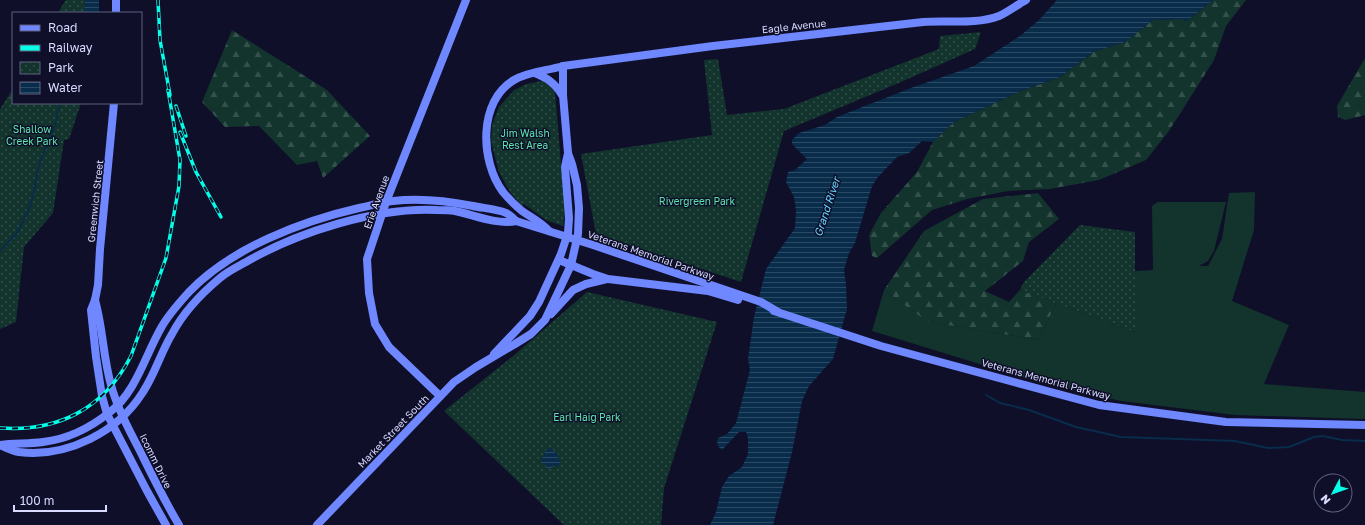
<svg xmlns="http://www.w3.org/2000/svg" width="1365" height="525" font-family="'Golos Text',sans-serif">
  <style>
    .green { fill: #12342c }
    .forest { fill: url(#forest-firs) }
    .park { fill: url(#park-dots) }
    .water { fill: url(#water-rules) }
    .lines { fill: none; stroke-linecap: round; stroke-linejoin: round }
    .stream { stroke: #082c4a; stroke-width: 2 }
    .secondary { stroke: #6f87ff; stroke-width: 8 }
    .rail-casing { stroke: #04ffe8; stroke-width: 3.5 }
    .rail { stroke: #0f0f2a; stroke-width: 2; stroke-dasharray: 6; stroke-linecap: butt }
    .labels { text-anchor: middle; stroke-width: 3; stroke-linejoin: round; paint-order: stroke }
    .street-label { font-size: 10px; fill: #d8dbff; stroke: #0f0f2a }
    .park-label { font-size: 10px; fill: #5ce6a9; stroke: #0f0f2a }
    .water-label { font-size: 11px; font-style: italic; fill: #66d5ff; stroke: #0f0f2a }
  </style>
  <defs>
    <pattern id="forest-firs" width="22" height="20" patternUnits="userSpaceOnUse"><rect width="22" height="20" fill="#12342c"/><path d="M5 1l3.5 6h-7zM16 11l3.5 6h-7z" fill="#34514c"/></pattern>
    <pattern id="park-dots" width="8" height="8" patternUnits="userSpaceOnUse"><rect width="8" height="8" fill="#12342c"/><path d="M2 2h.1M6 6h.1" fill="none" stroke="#34514c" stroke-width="1.8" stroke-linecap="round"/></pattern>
    <pattern id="water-rules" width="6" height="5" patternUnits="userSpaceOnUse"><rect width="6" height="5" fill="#082c4a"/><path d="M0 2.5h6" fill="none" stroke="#2b4a65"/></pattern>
  </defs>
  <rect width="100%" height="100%" fill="#0f0f2a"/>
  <polygon class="green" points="1255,192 1254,230 1232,301 1289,325 1264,384 1365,392 1365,419 1235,415 1121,401 1042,383 872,331 884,290 929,322 1039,340 1056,303 1135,332 1135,271 1153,270 1152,207 1153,205 1158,202 1226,202 1214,251 1208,261 1199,266 1208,266 1222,239 1229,193"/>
  <g class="forest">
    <polygon points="1213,0 1246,0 1226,26 1214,60 1169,131 1146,160 1099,180 1050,189 1008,191 967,199 932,210 877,258 872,256 869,235 881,213 917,172 933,142 954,122 1023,90 1060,77 1093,52 1125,42 1153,20 1182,19 1187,21"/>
    <polygon points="232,30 327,90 370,136 323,178 317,161 297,165 259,126 225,127 202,102"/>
    <polygon points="1365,58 1365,115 1345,120 1338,117 1337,106"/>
    <polygon points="1038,193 1059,219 1029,242 1023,261 985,291 1009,302 1020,290 1056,303 1039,340 928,322 884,290 924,231 983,199"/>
  </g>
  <g class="park">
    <polygon points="67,0 99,0 99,13 58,13 65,1"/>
    <polygon points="981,32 975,49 901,82 784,131 741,282 596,234 581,154 712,135 704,60 718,59 727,115 784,109 939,49 940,36"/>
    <polygon points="542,81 551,86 555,92 565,212 563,226 546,220 524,204 522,206 510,192 499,172 491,142 492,125 499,107 513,91 526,84"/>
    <polygon points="13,89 13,103 81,103 69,139 64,140 53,213 24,247 16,322 0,329 0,109"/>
    <polygon points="1080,225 1135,232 1135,332 1020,290 1024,282"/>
    <polygon points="587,292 717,322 664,488 661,525 564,525 444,411 512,357"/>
  </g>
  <g class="water">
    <polygon points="85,0 99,0 99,13 84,13"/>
    <path d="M1057 0H1213L1187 21 1182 19 1153 20 1125 42 1093 52 1060 77 1023 90 954 122 933 142 922 141 909 153 897 157 878 177 872 186 855 243 849 253 844 270 846 284 847 309 833 359 809 386 802 401 792 452 773 525H710L716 512 722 487 729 476 742 467 748 454V438L746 432H739L722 450C718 447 716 444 718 438L727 434 736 423 750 370 748 359 754 317 766 269 795 228 796 210 794 197 786 182 788 172 795 170 807 159 792 144V140L799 133 825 125 837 117 911 88 974 66 1020 36 1039 20Z"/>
    <polygon points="550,448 553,450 555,453 558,453 558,458 561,462 558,466 555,467 553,465 551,469 546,468 546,465 542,463 541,461 546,450"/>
  </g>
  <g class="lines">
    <g class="stream">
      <polyline points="0,251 17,233 30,206 35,187 38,168 56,121 59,103"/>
      <polyline points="986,395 1000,403 1029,410 1076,427 1121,437 1235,441 1268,448 1289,447 1314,437 1323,436 1342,440 1365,441"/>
    </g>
    <g class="secondary">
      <polyline points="116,13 116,0"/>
      <path d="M535 73C547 78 555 83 562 95"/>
      <polyline points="114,103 100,249 98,285 95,300 91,310 96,357 102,396 107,414 147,491 166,525"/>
      <path d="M549 231C541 222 532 218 522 211 516 206 508 198 503 192 480 161 478 101 514 80 529 71 547 71 563 66L713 46 923 22C948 20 975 25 999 16 1008 12 1017 5 1026 0"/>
      <polyline points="559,260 593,274 608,279 708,291 738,300"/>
      <path d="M95 300C103 328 103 357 111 385 117 407 128 428 139 449 152 475 164 500 179 525"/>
      <polyline points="774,311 881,346 1099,405 1226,422 1365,425"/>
      <polyline points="551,314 573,290 586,284 607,279"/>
      <polyline points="494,354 530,316 539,302 561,254 568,233 569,218 565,167 568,153"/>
      <polyline points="440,396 389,347 375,324 369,293 367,259 386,202 466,0"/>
      <path d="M0 445C14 443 29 444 43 442 69 439 90 428 110 412 136 392 145 356 161 328 168 315 179 303 189 292 231 248 302 221 359 208 370 206 381 202 393 201 417 198 448 201 473 206 481 208 498 209 506 213 509 214 513 218 516 221L593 245 761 302 778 312"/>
      <path d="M2 446C7 448 13 451 19 452 67 458 118 432 143 392 155 374 161 352 172 334 183 313 202 293 220 278 228 271 237 267 246 262 298 232 376 207 437 210 443 210 449 210 455 211 475 215 496 225 516 221"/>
      <polyline points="317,525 454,382 476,367 515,344 531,334 545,320 571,265 578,234 579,208 577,185 572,164 568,153 563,95 563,66"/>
    </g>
    <defs>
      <g id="rail">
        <polyline points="158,0 160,40 170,95"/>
        <polyline points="176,106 186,136"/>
        <polyline points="180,132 196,172 221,217"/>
        <path d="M0 428C58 432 104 409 131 356L166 258 179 186 180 160 168 90"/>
      </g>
    </defs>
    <use href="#rail" class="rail-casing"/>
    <use href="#rail" class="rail"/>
  </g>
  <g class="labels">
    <g class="street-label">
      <text transform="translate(794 26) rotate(-6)" y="4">Eagle Avenue</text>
      <text transform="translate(95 201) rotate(-84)" y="4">Greenwich Street</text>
      <text transform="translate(376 202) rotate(-70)" y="4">Erie Avenue</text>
      <text transform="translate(651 255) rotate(19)" y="4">Veterans Memorial Parkway</text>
      <text transform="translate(1046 379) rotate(15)" y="4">Veterans Memorial Parkway</text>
      <text transform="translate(393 431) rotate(-46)" y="4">Market Street South</text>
      <text transform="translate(156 461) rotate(64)" y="4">Icomm Drive</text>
    </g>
    <g class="park-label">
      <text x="32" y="133">Shallow<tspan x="32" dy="12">Creek Park</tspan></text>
      <text x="525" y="137">Jim Walsh<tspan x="525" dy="12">Rest Area</tspan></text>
      <text x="697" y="205">Rivergreen Park</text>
      <text x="587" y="421">Earl Haig Park</text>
    </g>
    <g class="water-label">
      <text transform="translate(827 207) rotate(-72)" y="4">Grand River</text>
    </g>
  </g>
  <rect x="12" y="12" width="130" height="92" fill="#0f0f2a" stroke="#5f617f"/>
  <rect x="20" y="25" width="20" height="6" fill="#6f87ff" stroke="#5f617f"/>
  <text x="48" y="32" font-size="12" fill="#d8dbff">Road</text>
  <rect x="20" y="45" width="20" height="6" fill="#04ffe8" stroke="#5f617f"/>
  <text x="48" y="52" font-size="12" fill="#d8dbff">Railway</text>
  <rect x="20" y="62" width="20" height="12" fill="url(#park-dots)" stroke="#5f617f"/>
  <text x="48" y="72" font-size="12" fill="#d8dbff">Park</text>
  <rect x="20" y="82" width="20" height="12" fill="url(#water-rules)" stroke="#5f617f"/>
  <text x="48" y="92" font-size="12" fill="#d8dbff">Water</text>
  <g transform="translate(1333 493) rotate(229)"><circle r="19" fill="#0f0f2a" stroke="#5f617f"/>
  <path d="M0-3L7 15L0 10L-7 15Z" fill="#04ffe8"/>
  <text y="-6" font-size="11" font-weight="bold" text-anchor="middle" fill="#d8dbff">N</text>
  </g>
  <path d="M14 505v6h92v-6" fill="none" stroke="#d8dbff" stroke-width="2"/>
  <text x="20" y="505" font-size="12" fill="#d8dbff" stroke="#0f0f2a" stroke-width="3" paint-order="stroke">100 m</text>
</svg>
